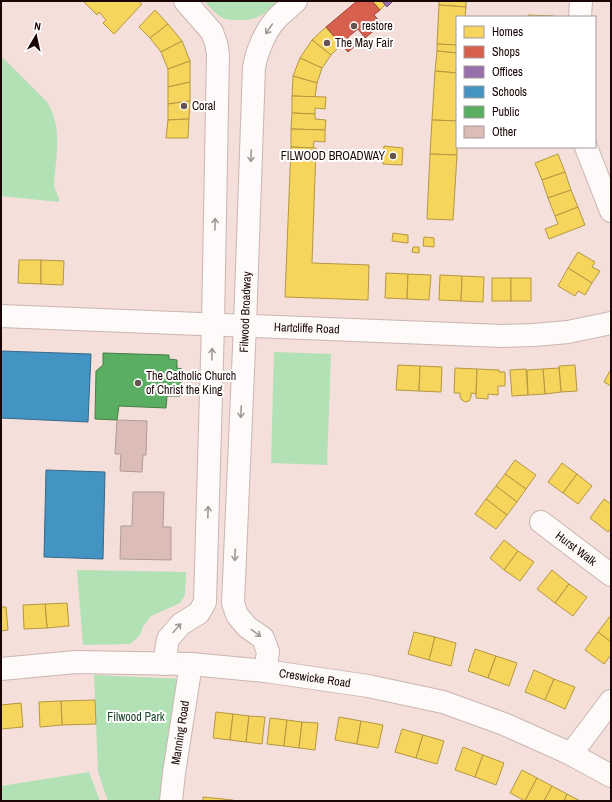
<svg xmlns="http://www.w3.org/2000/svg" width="612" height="802" font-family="'Archivo Narrow',sans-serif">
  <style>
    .green { fill: #b2e1b6 }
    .homes { fill: #f6d55c; stroke: #b49742 }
    .shops { fill: #d6604d; stroke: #9e4537 }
    .offices { fill: #9970ab; stroke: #735079 }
    .schools { fill: #4393c3; stroke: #37698a }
    .public { fill: #5aae61; stroke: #477c45 }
    .building { fill: #dbbcb6; stroke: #af9b97 }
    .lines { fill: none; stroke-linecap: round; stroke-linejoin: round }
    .minor-casing { stroke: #cab5b1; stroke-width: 24 }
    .minor { stroke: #fdfaf9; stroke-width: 22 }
    .oneway { stroke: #a29897 }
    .poi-dot { fill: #66524f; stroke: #fff; stroke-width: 1.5 }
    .labels { text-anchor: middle; stroke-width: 4; stroke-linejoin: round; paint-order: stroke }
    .poi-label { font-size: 12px; fill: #1a0604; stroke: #fff; text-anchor: start }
    .street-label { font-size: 12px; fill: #1a0604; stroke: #fff }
    .park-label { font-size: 12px; fill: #1b4628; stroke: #fff }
  </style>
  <rect width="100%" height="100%" fill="#f4dfda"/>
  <g class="green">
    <path d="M204 1H278C264 14 258 21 238 20 233 20 227 20 223 18 215 14 210 7 204 1Z"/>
    <path d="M1 56 47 102C63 127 56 156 54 184 54 191 60 195 59 202L1 196Z"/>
    <polygon points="274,352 331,354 327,465 271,463"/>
    <polygon points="77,570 186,572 185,595 180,603 151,616 143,626 140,635 130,644 83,645"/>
    <polygon points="94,675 183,679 162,801 108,801 98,772"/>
    <polygon points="89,772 100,801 1,801 1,786"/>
  </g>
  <g class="homes">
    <polygon points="83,1 138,1 142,4 114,34 103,23 106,20 99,12 97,15"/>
    <polygon points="372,1 382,1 385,5 380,10"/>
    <polygon points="439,1 466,1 466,7 439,5"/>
    <polygon points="439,5 466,7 465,17 457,17 457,45 437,44"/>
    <polygon points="155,10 168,24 150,38 139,27"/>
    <polygon points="528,15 554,16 554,17 528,17"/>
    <polygon points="168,24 182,41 161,52 150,38"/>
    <polygon points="326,27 341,45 331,55 312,40"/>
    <polygon points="312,40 331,55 322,68 300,58"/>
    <polygon points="182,41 190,61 168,69 161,52"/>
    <polygon points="437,44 457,45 457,53 437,51"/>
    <polygon points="437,51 457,53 457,73 435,71"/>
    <polygon points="300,58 322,68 317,83 293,76"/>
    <polygon points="190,61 190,82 168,87 168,69"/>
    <polygon points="435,71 457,73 457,121 432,120"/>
    <polygon points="293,76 317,83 315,97 292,96"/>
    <polygon points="190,82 190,101 168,104 168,87"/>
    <polygon points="292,96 326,97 325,109 315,108 315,114 292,113"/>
    <polygon points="190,101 189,119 168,120 168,104"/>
    <polygon points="292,113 315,114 315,119 326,120 325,130 291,129"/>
    <polygon points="189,119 188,138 166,138 168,120"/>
    <polygon points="432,120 457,121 457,155 430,154"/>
    <polygon points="291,129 325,130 325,142 314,141 313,148 291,147"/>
    <polygon points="384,146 403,148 402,165 383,164"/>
    <polygon points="291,147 316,148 312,263 369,265 368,300 285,297"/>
    <polygon points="430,154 457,155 453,220 427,219"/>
    <polygon points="558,154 565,172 542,180 535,163"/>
    <polygon points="565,172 571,190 548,198 542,180"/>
    <polygon points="571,190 578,207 555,216 548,198"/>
    <polygon points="578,207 585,225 549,239 545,229 558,224 555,216"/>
    <polygon points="393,233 408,235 408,243 392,241"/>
    <polygon points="424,237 434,238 434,247 423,246"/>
    <polygon points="413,247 419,247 419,253 412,252"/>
    <polygon points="578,252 595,262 592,267 600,271 592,283 568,268"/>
    <polygon points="19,260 41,260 41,284 18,283"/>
    <polygon points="41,260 64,261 63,285 41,284"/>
    <polygon points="568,268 592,283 585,295 578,291 575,296 558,286"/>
    <polygon points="386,273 408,274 407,299 385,298"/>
    <polygon points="408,274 431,275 429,300 407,299"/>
    <polygon points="440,275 462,276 461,301 439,300"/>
    <polygon points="462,276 484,277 483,302 461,301"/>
    <rect x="492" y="278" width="19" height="23"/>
    <rect x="511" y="278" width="20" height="23"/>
    <polygon points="398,365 420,366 419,391 396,390"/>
    <polygon points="575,365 577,391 561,392 559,366"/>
    <polygon points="420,366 442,367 441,392 419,391"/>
    <polygon points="455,368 477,369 476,394 471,393 471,397 469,401 465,402 462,400 460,397 460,393 454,393"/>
    <polygon points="559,368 561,392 545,394 543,369"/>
    <polygon points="477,369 499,370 499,372 505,372 505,386 498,386 498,395 488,394 488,399 476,398"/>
    <polygon points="526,369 528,395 512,396 510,370"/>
    <polygon points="543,369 545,394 528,395 527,370"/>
    <polygon points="611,369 611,386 604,382"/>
    <polygon points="515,460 536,475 526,489 505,474"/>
    <polygon points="562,463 577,474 563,493 548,482"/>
    <polygon points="505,474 526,489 517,502 496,486"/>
    <polygon points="577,474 592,486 578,504 563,493"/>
    <polygon points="496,486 517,502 507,515 486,499"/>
    <polygon points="486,499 507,515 496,529 475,514"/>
    <polygon points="604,499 611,504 611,528 608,532 590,518"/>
    <polygon points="504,540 518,551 504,570 490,558"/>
    <polygon points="518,551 534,562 520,581 504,570"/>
    <polygon points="552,570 569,584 555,603 537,589"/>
    <polygon points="569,584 587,597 573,616 555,603"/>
    <polygon points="67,603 69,626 47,628 45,604"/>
    <polygon points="45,604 47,628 24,629 23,605"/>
    <polygon points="1,607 6,607 8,630 1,631"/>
    <polygon points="611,615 611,642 598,632"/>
    <polygon points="414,632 435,637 429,660 408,654"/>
    <polygon points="598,632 611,642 611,655 604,664 585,650"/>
    <polygon points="435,637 456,643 451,666 429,660"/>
    <polygon points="475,649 496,656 488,678 468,671"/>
    <polygon points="496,656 517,663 509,686 488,678"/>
    <polygon points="534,670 554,679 545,700 525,692"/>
    <polygon points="554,679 575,687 565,709 545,700"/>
    <polygon points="95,700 96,724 62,725 61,701"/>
    <polygon points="61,701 62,725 40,727 39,702"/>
    <polygon points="21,703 23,727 1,729 1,705"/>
    <polygon points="216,712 233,714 230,740 213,738"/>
    <polygon points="233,714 249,716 246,742 230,740"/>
    <polygon points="249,716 265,717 262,744 246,742"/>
    <polygon points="339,717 361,721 357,744 335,740"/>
    <polygon points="270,718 287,720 284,746 267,744"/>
    <polygon points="287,720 302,722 299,748 284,746"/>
    <polygon points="361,721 383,725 378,748 357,744"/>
    <polygon points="302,722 318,723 315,750 299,748"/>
    <polygon points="402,729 423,735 416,758 395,752"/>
    <polygon points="423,735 444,741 437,764 416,758"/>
    <polygon points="463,747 483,755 475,777 455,770"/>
    <polygon points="483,755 504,763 496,785 475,777"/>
    <polygon points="522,770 537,778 525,801 510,793"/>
    <polygon points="537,778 552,786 544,801 525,801"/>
    <polygon points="552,786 567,794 564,801 544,801"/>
    <polygon points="567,794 580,801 564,801"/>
    <polygon points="203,797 233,800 233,801 203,801"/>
  </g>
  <polygon class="shops" points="357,1 372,1 380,10 374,15 382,24 365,38 358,29 348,37 355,46 348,52 326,27"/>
  <polygon class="offices" points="382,1 393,1 387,7"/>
  <g class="schools">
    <polygon points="1,351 91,354 88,422 1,418"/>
    <polygon points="46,470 105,472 103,559 44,557"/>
  </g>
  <polygon class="public" points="103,353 169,355 169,359 177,360 177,368 182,369 180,396 167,396 166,408 119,406 117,420 95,419 96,371 103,365"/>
  <g class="building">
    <polygon points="117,420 147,421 146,455 143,455 142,472 120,471 121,454 115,454"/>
    <polygon points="133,492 164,492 163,527 171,527 171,560 120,559 121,526 132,526"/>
  </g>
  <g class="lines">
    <defs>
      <g id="minor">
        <polyline points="580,17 581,1"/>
        <polyline points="586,147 611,211"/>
        <path id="s1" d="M1 316 502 336 534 335 568 332 611 323"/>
        <path id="s2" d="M541 522 611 575"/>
        <polyline points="164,664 168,639 181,624 199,613 205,602 213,324 218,54 216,43 212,32 185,1"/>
        <path id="s3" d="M1 669 76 662 191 664 265 671 368 686 443 702 504 724 571 754 611 776"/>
        <path id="s4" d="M265 671 268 652 263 638 247 627 237 615 233 603 245 325 254 67C257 51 265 31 277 18 283 12 290 7 296 1"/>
        <polyline points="571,754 611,701"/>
        <path id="s5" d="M171 801 174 773 191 664"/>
      </g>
    </defs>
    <use href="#minor" class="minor-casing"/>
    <use href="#minor" class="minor"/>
  </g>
  <defs><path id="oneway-shaft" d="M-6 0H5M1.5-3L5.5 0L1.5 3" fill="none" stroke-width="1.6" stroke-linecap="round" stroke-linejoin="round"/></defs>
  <g class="oneway">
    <use href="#oneway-shaft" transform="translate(269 29) rotate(124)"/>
    <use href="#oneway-shaft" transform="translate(251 156) rotate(92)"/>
    <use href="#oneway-shaft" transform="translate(215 224) rotate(-89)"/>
    <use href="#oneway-shaft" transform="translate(212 354) rotate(-88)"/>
    <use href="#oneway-shaft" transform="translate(241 412) rotate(92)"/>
    <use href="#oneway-shaft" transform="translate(208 512) rotate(-88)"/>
    <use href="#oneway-shaft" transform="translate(235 555) rotate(92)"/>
    <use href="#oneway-shaft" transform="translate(177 628) rotate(-48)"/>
    <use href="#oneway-shaft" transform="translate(256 633) rotate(36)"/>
  </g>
  <g class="poi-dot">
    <circle cx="354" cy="26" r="4"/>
    <circle cx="327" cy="43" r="4"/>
    <circle cx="184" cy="106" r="4"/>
    <circle cx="393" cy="156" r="4"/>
    <circle cx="138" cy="383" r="4"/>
  </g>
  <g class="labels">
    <g class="poi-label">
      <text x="362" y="30">restore</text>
      <text x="335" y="47">The May Fair</text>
      <text x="192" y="110">Coral</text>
      <text x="385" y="160" text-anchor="end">FILWOOD BROADWAY</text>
      <text x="146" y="380">The Catholic Church<tspan x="146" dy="14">of Christ the King</tspan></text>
    </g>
    <g class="street-label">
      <text dy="4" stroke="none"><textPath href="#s4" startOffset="373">Filwood Broadway</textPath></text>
      <text dy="4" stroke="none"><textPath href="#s1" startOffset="306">Hartcliffe Road</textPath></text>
      <text dy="4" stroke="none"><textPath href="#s2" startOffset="44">Hurst Walk</textPath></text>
      <text dy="4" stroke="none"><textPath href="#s3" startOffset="315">Creswicke Road</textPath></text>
      <text dy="4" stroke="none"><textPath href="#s5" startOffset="69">Manning Road</textPath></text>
    </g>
    <g class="park-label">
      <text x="136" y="721">Filwood Park</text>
    </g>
  </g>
  <rect width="612" height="802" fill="none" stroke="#1a0604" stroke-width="4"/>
  <rect x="456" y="16" width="140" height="132" fill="#ffffff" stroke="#a39b9b"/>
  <rect x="464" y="26" width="20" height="12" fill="#f6d55c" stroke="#a39b9b"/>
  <text x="492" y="36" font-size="12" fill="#1a0604">Homes</text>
  <rect x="464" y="46" width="20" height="12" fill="#d6604d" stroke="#a39b9b"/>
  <text x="492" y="56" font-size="12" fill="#1a0604">Shops</text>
  <rect x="464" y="66" width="20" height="12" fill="#9970ab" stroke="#a39b9b"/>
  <text x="492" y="76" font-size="12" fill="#1a0604">Offices</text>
  <rect x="464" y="86" width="20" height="12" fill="#4393c3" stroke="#a39b9b"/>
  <text x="492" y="96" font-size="12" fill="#1a0604">Schools</text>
  <rect x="464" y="106" width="20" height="12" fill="#5aae61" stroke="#a39b9b"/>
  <text x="492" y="116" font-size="12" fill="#1a0604">Public</text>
  <rect x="464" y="126" width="20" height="12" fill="#dbbcb6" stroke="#a39b9b"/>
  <text x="492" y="136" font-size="12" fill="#1a0604">Other</text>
  <g transform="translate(36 36) rotate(9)" stroke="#ffffff" stroke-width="3" paint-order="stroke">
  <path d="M0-3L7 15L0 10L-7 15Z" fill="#1a0604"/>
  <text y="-6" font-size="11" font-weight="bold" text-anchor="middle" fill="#1a0604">N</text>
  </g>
</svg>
